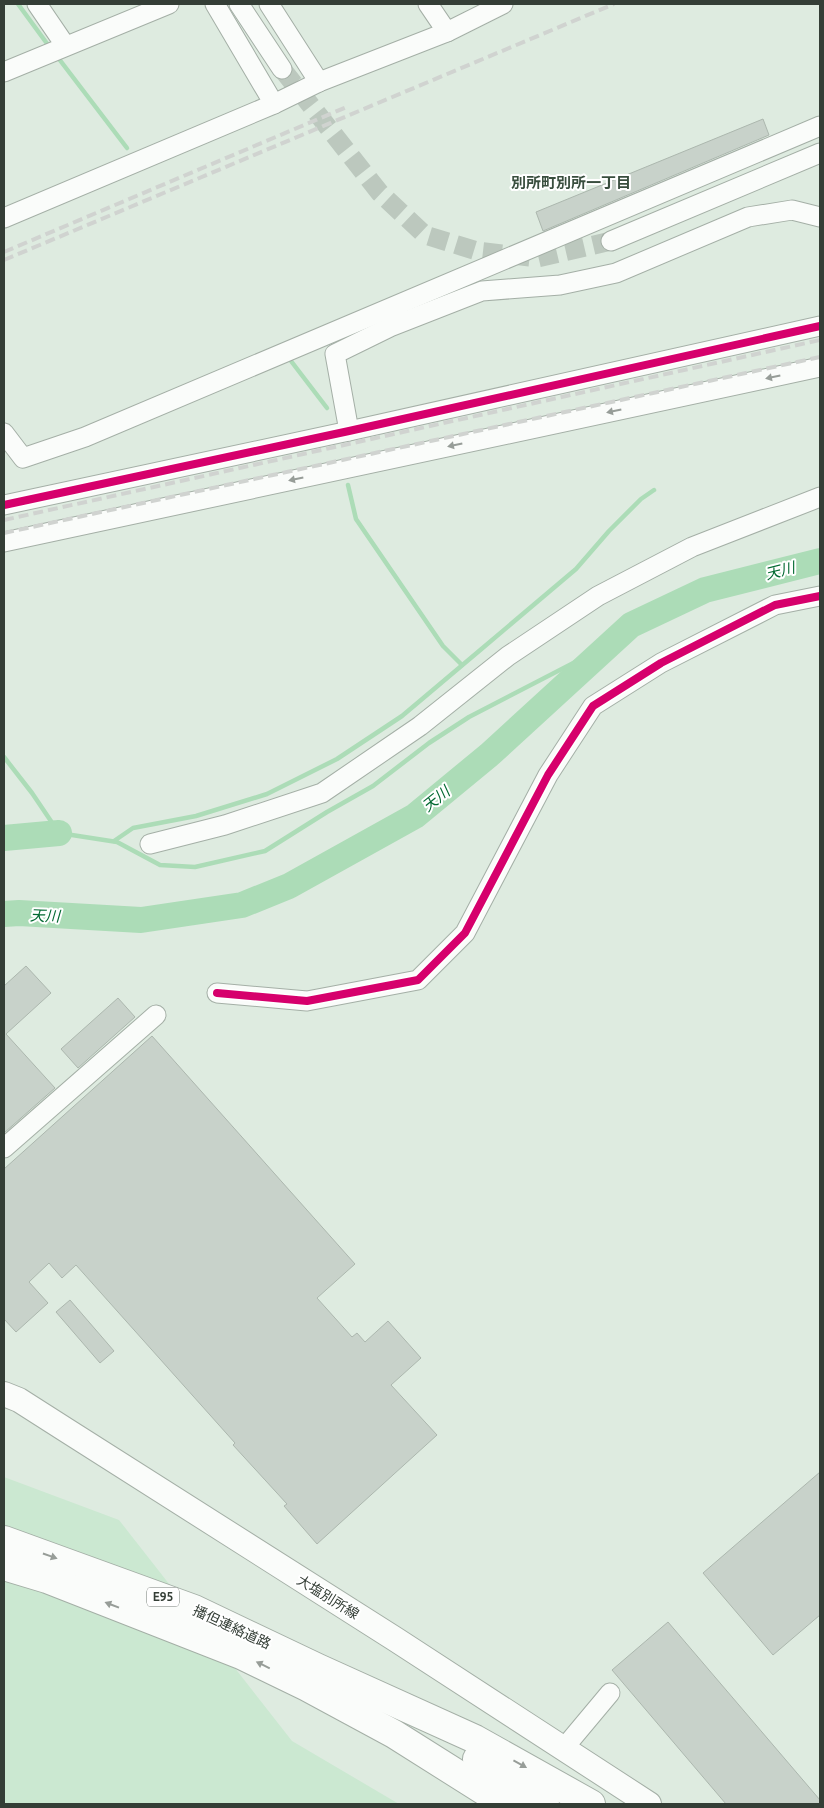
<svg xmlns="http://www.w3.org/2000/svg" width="824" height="1808" font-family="Ubuntu,'Noto Sans JP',sans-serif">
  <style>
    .green { fill: #cbe8d1 }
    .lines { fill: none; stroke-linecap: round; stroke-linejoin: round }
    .stream { stroke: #acdcb7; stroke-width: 4.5 }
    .river { stroke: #acdcb7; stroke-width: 26 }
    .building { fill: #c8d2ca; stroke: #acb7ae }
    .minor-tunnel { stroke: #bcc8be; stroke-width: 19; stroke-dasharray: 19 9; stroke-linecap: butt }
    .minor-casing { stroke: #a4afa6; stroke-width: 21 }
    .major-casing { stroke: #a4afa6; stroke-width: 26 }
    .highway-casing { stroke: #a4afa6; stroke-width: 30 }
    .minor { stroke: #fafcfa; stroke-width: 19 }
    .major { stroke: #fafcfa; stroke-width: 24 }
    .highway { stroke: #fafcfa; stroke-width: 28 }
    .rail { stroke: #d0d3d0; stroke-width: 4; stroke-dasharray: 10 5; stroke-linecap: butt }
    .cycleway-casing { stroke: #fff; stroke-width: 11 }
    .cycleway { stroke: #d6006c; stroke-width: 8 }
    .oneway { fill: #979d98 }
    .labels { text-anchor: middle; stroke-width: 4; stroke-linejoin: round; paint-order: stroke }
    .shield { fill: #fff; stroke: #717872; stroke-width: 1 }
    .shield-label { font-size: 12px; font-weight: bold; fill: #343e36 }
    .street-label { font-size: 14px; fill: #343e36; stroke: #fff }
    .neighbourhood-label { font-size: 15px; font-weight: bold; fill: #394e3e; stroke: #fff }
    .water-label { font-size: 15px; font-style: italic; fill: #026931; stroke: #fff }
  </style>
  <rect width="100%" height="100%" fill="#deebe0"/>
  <polygon class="green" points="4,1477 119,1520 292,1741 399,1804 4,1804"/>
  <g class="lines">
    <g class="stream">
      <polyline points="18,4 51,49"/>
      <polyline points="56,55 127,148"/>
      <polyline points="291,361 327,408"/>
      <polyline points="348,485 356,519 443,646 462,665"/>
      <polyline points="4,757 32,793 59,833 117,842 160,865 195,867 265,851 327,812 373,786 429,743 469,717 614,642"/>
      <polyline points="114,841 133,828 196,816 267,794 337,759 402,716 485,646 576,569 609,531 641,499 654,490"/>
    </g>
    <g class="river">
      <polyline points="4,838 59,833"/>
      <polyline points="4,914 19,913 141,920 242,905 289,886 415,816 489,755 631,625 705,590 820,561"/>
    </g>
  </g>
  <g class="building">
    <polygon points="763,119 769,135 543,231 536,212"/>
    <polygon points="26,966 51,993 6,1034 55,1088 4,1133 4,986"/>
    <polygon points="118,998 135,1017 78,1068 61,1049"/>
    <polygon points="152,1036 355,1264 317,1298 352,1337 357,1333 365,1342 388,1321 421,1358 391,1385 437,1435 317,1544 284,1506 287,1504 233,1445 235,1443 76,1265 62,1278 49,1263 29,1282 48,1303 16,1332 4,1319 4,1169"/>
    <polygon points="70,1300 114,1351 100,1363 56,1312"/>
    <polygon points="820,1472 820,1615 773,1655 703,1573"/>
    <polygon points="668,1622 820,1800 820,1804 726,1804 612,1670"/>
  </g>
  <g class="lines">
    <polyline class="minor-tunnel" points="282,69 380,193 425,235 477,251 538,258 611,241"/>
    <defs>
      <g id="minor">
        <polyline points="37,4 65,45"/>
        <polyline points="215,4 274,104"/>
        <polyline points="239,4 282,69"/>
        <polyline points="269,4 319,82"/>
        <polyline points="428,4 447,32"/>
        <polyline points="4,72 169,4"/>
        <polyline points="4,218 274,104 319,82 447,32 503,4"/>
        <polyline points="611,241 820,153"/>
        <polyline points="349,431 335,354 390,327 482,291 560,285 616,273 748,217 792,210 820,217"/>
        <polyline points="4,433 23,458 85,437 820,126"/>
        <polyline points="4,505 349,431 820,326"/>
        <polyline points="4,542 820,367"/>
        <polyline points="150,844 225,825 322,793 420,726 508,656 598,596 692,547 820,497"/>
        <polyline points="217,993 307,1001 418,980 465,933 548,775 593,706 661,663 775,605 820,596"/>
        <polyline points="4,1148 156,1015"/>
        <polyline points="564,1748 610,1693"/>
      </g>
      <polyline id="major" points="4,1394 19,1400 66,1430 395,1639 649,1804"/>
      <g id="highway">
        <polyline points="4,1540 194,1609 318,1668 475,1739 591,1804"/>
        <polyline points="4,1566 47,1579 241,1655 307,1687 394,1734 505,1804"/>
        <polyline points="477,1759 545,1804"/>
      </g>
    </defs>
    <use href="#minor" class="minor-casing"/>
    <use href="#major" class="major-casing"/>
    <use href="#highway" class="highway-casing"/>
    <use href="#minor" class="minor"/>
    <use href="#major" class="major"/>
    <use href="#highway" class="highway"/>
    <g class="rail">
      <polyline points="4,252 349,106"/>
      <polyline points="4,260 614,4"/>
      <polyline points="4,520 820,340"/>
      <polyline points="4,533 820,357"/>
    </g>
    <defs>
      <g id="cycleway">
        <polyline points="4,505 349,431 820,326"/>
        <polyline points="217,993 307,1001 418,980 465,933 548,775 593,706 661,663 775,605 820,596"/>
      </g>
    </defs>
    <use href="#cycleway" class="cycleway-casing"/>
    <use href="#cycleway" class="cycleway"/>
  </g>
  <defs><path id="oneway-solid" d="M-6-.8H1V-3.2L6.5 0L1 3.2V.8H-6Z" transform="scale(1.25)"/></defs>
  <g class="oneway">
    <use href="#oneway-solid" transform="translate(773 377) rotate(168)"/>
    <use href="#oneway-solid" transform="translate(614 411) rotate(168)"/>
    <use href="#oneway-solid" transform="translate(455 445) rotate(168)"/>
    <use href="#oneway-solid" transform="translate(296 479) rotate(168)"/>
    <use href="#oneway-solid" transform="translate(50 1556) rotate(19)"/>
    <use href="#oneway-solid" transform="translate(112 1605) rotate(-159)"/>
    <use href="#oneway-solid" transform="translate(263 1665) rotate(-154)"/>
    <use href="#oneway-solid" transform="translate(520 1764) rotate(29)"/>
  </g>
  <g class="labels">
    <rect class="shield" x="147" y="1587.5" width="32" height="19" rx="4"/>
    <g class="shield-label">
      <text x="163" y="1601">E95</text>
    </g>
    <g class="street-label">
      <text transform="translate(328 1597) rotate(32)" y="5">大塩別所線</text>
      <text transform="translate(232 1627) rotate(25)" y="5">播但連絡道路</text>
    </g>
    <g class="neighbourhood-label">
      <text x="571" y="188">別所町別所一丁目</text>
    </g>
    <g class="water-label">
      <text transform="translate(780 571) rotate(-14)" y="5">天川</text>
      <text transform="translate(436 799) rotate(-39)" y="5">天川</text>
      <text transform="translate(45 916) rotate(2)" y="5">天川</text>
    </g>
  </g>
  <rect width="824" height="1808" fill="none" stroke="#343e36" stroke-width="10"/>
</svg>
